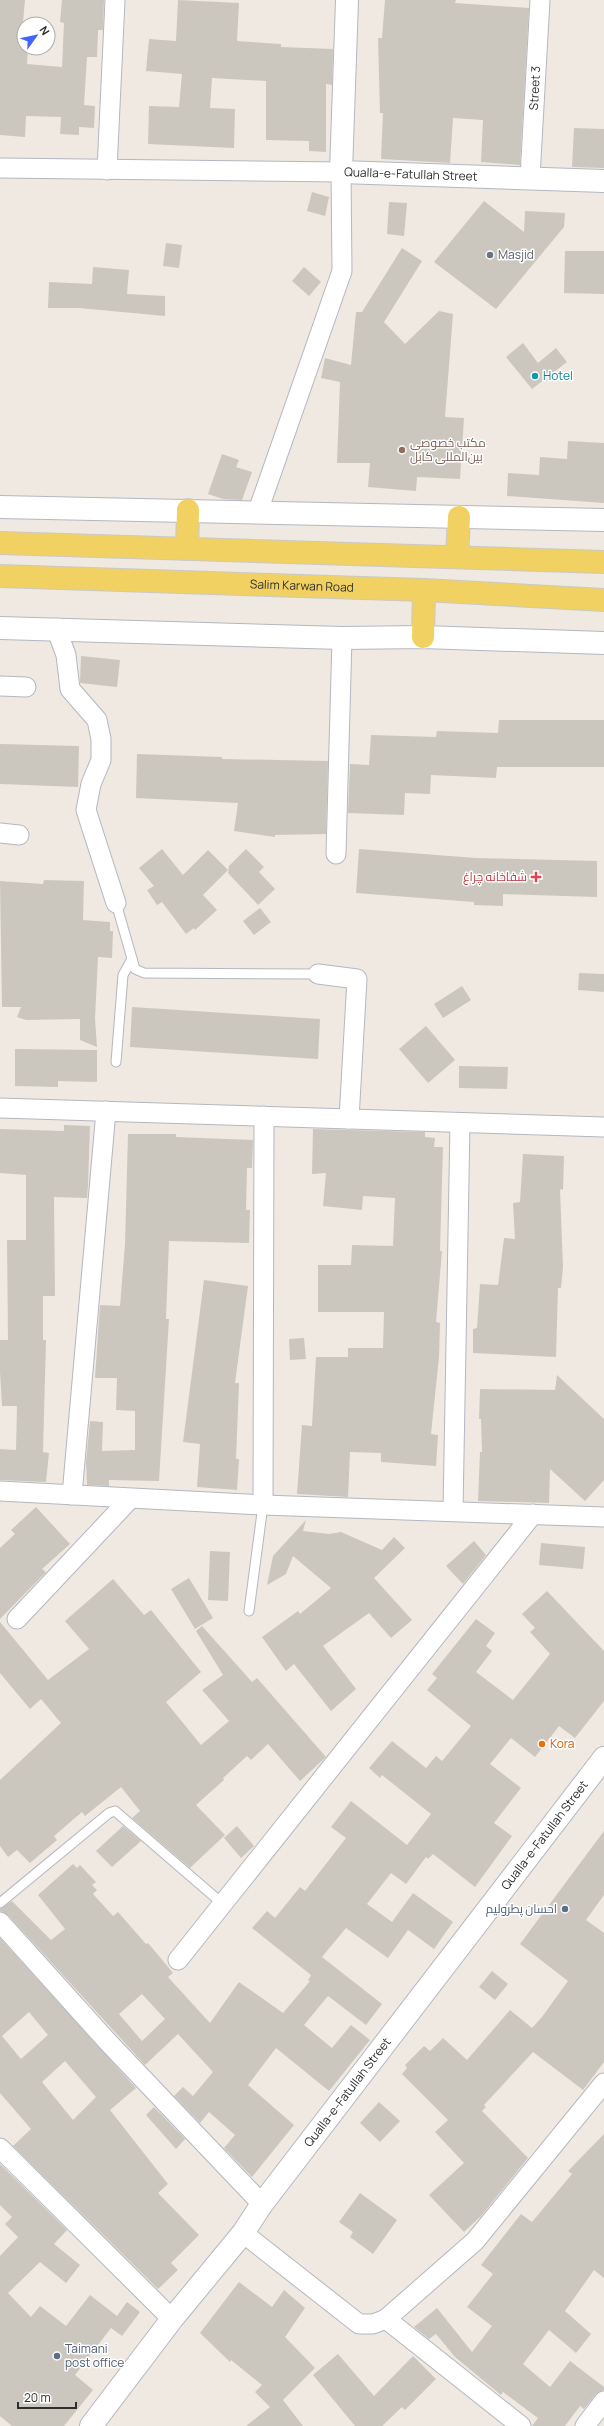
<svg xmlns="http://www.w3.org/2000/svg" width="604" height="2426" font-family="Manrope,Cairo,sans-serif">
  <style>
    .building { fill: #cbc7bf; fill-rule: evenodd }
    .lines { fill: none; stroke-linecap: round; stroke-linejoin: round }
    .lane-casing { stroke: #b4b7c1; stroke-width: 11 }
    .street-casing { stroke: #b4b7c1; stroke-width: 21 }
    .secondary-casing { stroke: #b4b7c1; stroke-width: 24 }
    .primary-casing { stroke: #c9c9c9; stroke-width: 24 }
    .lane { stroke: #fff; stroke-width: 9 }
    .street { stroke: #fff; stroke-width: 19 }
    .secondary { stroke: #fff; stroke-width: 22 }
    .primary { stroke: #f2d163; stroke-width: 22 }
    .worship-dot { fill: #6b7280; stroke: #fff; stroke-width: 1.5 }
    .culture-dot { fill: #0f9aa8; stroke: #fff; stroke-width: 1.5 }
    .education-dot { fill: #8d6e63; stroke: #fff; stroke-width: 1.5 }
    .health-dot { fill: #e0444e; stroke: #fff; stroke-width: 1.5 }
    .food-dot { fill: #e8710a; stroke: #fff; stroke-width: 1.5 }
    .service-dot { fill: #5c6f8a; stroke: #fff; stroke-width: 1.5 }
    .labels { text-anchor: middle; stroke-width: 3; stroke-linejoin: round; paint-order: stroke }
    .street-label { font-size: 12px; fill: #2e2e2e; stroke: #fff }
    .worship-label { font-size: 12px; fill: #5b616d; stroke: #fff; text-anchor: start }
    .culture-label { font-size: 12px; fill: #0d838f; stroke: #fff; text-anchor: start }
    .education-label { font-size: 12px; fill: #785e54; stroke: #fff; text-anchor: start }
    .health-label { font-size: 12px; fill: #be3a42; stroke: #fff; text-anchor: end }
    .food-label { font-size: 12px; fill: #c56008; stroke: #fff; text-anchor: start }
    .service-label { font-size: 12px; fill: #4e5e75; stroke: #fff; text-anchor: end }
  </style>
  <rect width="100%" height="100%" fill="#efe9e1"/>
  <g class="building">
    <polygon points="0,0 25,0 22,33 24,34 24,48 28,48 27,64 62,67 64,23 60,22 62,0 104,0 103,30 98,30 97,57 87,57 84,105 95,106 94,128 79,127 79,135 60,134 61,117 26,116 25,137 0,135"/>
    <polygon points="178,0 239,3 237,41 281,44 281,47 333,49 332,85 326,84 326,152 309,151 309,141 266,140 266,81 212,78 210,108 235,109 234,148 148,144 149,106 179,107 182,74 146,71 149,39 176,41"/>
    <polygon points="385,0 456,0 455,3 529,8 520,165 481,162 483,120 453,118 450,163 381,159 383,113 380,113 378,38 382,38"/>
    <polygon points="574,128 604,129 604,168 572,167"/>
    <polygon points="312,192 329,197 325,216 307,211"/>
    <polygon points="484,201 524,232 525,211 565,213 564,227 496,309 434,262"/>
    <polygon points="389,202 407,203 404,236 387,234"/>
    <polygon points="166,243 182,245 179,268 163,266"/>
    <polygon points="402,248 422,261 384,322 405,344 439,311 453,314 445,417 464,418 460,479 417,477 416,491 368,487 370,463 337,463 340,382 321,378 325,358 351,365 356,312 362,312"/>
    <polygon points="565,251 604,251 604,294 564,293"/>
    <polygon points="93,267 129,270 127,294 165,296 165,316 79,308 48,308 49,282 92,284"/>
    <polygon points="304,267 321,282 309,296 292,281"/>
    <polygon points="523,343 538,363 556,348 567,362 532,389 506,357"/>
    <polygon points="568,441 604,443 604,503 507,496 508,473 539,475 540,457 567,459"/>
    <polygon points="222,454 239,460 236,467 252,472 242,500 223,499 208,494"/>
    <polygon points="81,656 120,660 117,687 80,683"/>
    <polygon points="499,720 604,720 604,767 497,767 496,778 431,775 430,794 405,793 404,815 348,813 350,764 369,765 371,735 436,737 437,731 498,733"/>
    <polygon points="0,744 79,746 78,787 0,784"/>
    <polygon points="137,754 222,757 222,759 328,761 326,834 275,835 275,837 234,831 238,803 136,798"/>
    <polygon points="162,849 183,875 208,850 228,870 203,895 217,910 195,930 194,928 186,934 162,902 157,905 147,890 154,886 139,868"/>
    <polygon points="246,849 264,867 259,872 275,889 258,905 228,873 229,866"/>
    <polygon points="359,849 476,858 597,861 597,897 503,894 503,906 474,905 474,902 356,893"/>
    <polygon points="44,880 84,881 83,920 110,922 110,931 113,931 112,958 98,957 95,1019 97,1047 80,1040 80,1019 26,1020 17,1017 21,1007 2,1007 0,881 43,884"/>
    <polygon points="260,908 271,922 254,935 243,921"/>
    <polygon points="579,973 604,974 604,992 578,990"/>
    <polygon points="462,986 471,1000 443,1018 434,1004"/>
    <polygon points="132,1007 320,1019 318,1059 130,1047"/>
    <polygon points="426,1026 455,1060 428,1083 399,1049"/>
    <polygon points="15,1049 97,1050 97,1082 58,1081 58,1087 15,1086"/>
    <polygon points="459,1066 508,1067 507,1089 459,1088"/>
    <polygon points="64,1125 90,1126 88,1186 87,1198 54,1197 55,1296 43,1296 43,1340 46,1340 43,1452 49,1453 46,1482 0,1480 0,1449 16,1450 17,1406 2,1406 0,1372 0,1340 8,1340 7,1240 26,1240 26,1175 0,1173 0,1129 64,1131"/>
    <polygon points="313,1129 425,1132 425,1137 435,1138 434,1147 443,1147 440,1251 442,1251 436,1322 440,1323 439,1357 431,1434 438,1435 436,1466 381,1462 381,1453 350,1452 348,1497 297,1494 302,1425 312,1426 316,1357 348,1357 348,1348 383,1348 384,1312 318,1312 318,1265 351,1265 352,1245 393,1246 395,1198 363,1196 362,1210 323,1206 326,1173 312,1174"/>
    <polygon points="128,1134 176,1134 176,1137 253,1140 252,1168 247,1168 246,1210 250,1210 249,1243 169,1241 166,1319 169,1319 159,1481 109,1480 109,1486 87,1485 86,1462 90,1421 103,1422 102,1451 135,1450 135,1411 116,1410 117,1378 95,1378 100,1305 120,1306 125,1244"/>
    <polygon points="523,1154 564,1156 563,1190 560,1189 563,1267 561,1288 558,1288 556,1357 473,1353 473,1329 477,1328 480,1284 498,1285 504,1238 515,1239 513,1203 520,1202"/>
    <polygon points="204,1280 248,1286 235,1383 239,1383 236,1459 239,1459 237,1490 197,1487 200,1444 183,1442"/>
    <polygon points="304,1338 306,1359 290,1360 289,1339"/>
    <polygon points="557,1375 604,1419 604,1480 585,1501 550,1469 549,1503 478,1501 480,1452 482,1452 481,1419 479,1419 480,1389 555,1390"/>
    <polygon points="36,1507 70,1544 42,1569 46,1572 0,1619 0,1548 15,1534 11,1530"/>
    <polygon points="306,1520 303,1531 329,1534 341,1532 382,1550 394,1537 405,1548 374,1578 412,1620 391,1638 369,1613 323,1646 356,1689 331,1711 294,1664 286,1671 262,1637 298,1611 300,1614 331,1588 293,1556 286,1574 267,1585 273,1556"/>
    <polygon points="474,1541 486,1555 463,1584 446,1566"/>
    <polygon points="541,1543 585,1547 583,1569 539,1565"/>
    <polygon points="210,1551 230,1552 228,1601 208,1600"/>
    <polygon points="189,1578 213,1618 195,1629 171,1589"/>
    <polygon points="113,1579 144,1615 151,1610 201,1672 166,1702 201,1745 229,1721 202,1690 223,1675 196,1631 202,1626 252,1682 257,1678 326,1757 300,1781 268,1744 251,1760 247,1756 223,1778 224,1780 196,1805 225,1835 190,1868 132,1818 140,1811 121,1787 85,1816 82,1812 54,1836 57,1840 30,1863 17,1850 8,1857 0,1846 0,1780 61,1723 41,1699 30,1709 0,1673 0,1622 48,1680 89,1649 65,1621"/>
    <path d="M547 1591 604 1651V1701L575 1738 559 1726 535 1757 511 1738 490 1764 521 1788 494 1823 512 1836 475 1887 433 1854 428 1859 426 1857 406 1884 391 1873 367 1904 392 1922 413 1893 453 1922 434 1949 408 1930 388 1958 346 1928 322 1957 382 2004 366 2025 328 1996 304 2025 332 2048 351 2025 370 2040 329 2091 276 2048 248 2085 294 2125 252 2177 224 2148 235 2135 209 2112 200 2123 174 2096 183 2087 193 2096 213 2072 178 2034 145 2065 8 1915 0 1911V1909L12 1901 51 1940 65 1929 38 1895 73 1864 77 1868 80 1865 96 1882 92 1885 97 1890 93 1894 113 1916 118 1912 146 1944 148 1943 173 1973 168 1977 210 2023 239 1982 283 2013 310 1981 308 1980 311 1975 252 1928 267 1911 275 1918 300 1887 305 1891 346 1838 331 1827 351 1801 407 1845 431 1814 382 1775 380 1778 369 1768 392 1741 426 1768 436 1756 442 1761 471 1726 427 1690 437 1678 432 1674 476 1619 495 1633 486 1646 492 1651 476 1672 513 1700 550 1654 530 1632 535 1628 522 1614ZM142 1994 165 2019 142 2041 119 2014Z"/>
    <polygon points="123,1826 141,1841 112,1867 96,1851"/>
    <polygon points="237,1826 254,1846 241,1858 224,1838"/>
    <polygon points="604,1831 604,1895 586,1920 604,1933 604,2062 583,2090 533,2052 484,2105 486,2107 482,2111 528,2158 481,2216 464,2232 429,2195 464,2163 435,2132 448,2120 402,2074 407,2068 405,2065 424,2046 430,2051 443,2038 467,2060 510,2010 532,2028 542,2017 568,1981 520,1944"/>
    <path d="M0 1938 136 2088 110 2110 168 2184 158 2193 199 2235 171 2263 178 2270 158 2289 13 2146 31 2129 0 2093ZM29 2012 48 2035 21 2059 2 2036ZM65 2061 96 2097 73 2120 42 2082Z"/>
    <polygon points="492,1971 508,1984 495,2000 479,1987"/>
    <polygon points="379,2102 400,2121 380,2142 360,2123"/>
    <polygon points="154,2107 185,2139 176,2149 146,2115"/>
    <polygon points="604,2134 604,2278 594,2270 565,2311 591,2334 576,2353 549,2330 523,2364 550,2387 570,2361 604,2387 604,2390 596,2394 584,2409 580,2406 565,2426 532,2426 538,2418 503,2392 501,2395 455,2357 436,2334 429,2339 414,2327 437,2308 472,2352 492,2326 467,2307 493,2274 481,2265 521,2214 532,2222 572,2174 568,2171"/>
    <polygon points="0,2164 67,2230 54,2244 80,2265 66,2283 40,2262 8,2293 31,2317 40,2306 66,2326 90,2295 117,2316 127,2302 140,2312 122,2336 111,2328 75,2375 93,2390 64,2426 12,2426 0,2416 0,2256 18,2237 5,2224 12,2217 0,2205"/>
    <polygon points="360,2193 397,2220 373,2254 350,2237 353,2232 339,2222"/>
    <polygon points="239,2282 272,2307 284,2290 305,2308 285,2337 315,2368 283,2400 303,2426 246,2426 270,2407 255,2392 262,2385 231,2360 230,2362 200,2333"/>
    <polygon points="338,2354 374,2396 413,2356 436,2379 405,2410 402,2407 382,2426 355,2426 313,2375"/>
  </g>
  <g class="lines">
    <defs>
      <g id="lane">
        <polyline points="116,903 135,969 144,973 318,974"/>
        <polyline points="116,1062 123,975 132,959"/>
        <polyline points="249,1611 263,1505"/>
        <polyline points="0,1903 109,1813 115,1811 224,1905"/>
      </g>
      <g id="street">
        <polyline points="0,168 341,172 342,271 258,511"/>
        <polyline points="107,170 115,0"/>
        <path id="s1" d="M530 177 540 0"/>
        <polyline points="56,628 66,655 70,689 97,720 101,739 101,760 91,784 86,810 116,903"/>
        <polyline points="0,686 26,687"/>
        <polyline points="0,833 19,835"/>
        <polyline points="336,854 342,638"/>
        <polyline points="318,974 357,979 349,1119"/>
        <polyline points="0,1108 604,1127"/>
        <polyline points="0,1491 263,1505 604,1517"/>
        <polyline points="72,1495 106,1111"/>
        <polyline points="263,1505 264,1116"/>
        <polyline points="453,1511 460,1123"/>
        <polyline points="17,1619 130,1499"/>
        <polyline points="0,1922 107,2041 262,2204"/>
        <polyline points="178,1960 533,1514"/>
        <polyline points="0,2148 172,2319"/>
        <polyline points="243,2233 359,2324 373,2324 386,2319 475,2241 604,2083"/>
        <polyline points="386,2319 521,2426"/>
        <polyline points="585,2426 604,2401"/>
      </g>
      <g id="secondary">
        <path id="s2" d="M347 0 341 172 604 181"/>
        <polyline points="0,507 604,520"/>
        <polyline points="0,628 342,638 423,637 604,643"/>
        <path id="s3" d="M91 2426 172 2319 243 2233 262 2204 604 1758"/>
      </g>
      <g id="primary">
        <polyline points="0,543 604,562"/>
        <polyline points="187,549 188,510"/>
        <polyline points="457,557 459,517"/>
        <path id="s4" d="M0 576 424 590 604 600"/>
        <polyline points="423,637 424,590"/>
      </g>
    </defs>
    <use href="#lane" class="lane-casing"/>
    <use href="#street" class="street-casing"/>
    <use href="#secondary" class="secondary-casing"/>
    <use href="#primary" class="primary-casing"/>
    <use href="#lane" class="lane"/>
    <use href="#street" class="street"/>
    <use href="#secondary" class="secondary"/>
    <use href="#primary" class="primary"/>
  </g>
  <circle class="worship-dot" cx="490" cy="255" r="4"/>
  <circle class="culture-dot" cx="535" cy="376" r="4"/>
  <circle class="education-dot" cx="402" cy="450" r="4"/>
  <path class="health-dot" d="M534 871h4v4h4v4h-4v4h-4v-4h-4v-4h4z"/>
  <circle class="food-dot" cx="542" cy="1744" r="4"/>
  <g class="service-dot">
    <circle cx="565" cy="1909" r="4"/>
    <circle cx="57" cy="2356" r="4"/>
  </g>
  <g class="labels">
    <g class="street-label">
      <text dy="4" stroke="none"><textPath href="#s1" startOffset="89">Street 3</textPath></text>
      <text dy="4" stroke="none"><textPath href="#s2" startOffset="242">Qualla-e-Fatullah Street</textPath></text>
      <text dy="4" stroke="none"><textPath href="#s4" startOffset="302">Salim Karwan Road</textPath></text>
      <text dy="4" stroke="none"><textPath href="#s3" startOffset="745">Qualla-e-Fatullah Street</textPath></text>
      <text dy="4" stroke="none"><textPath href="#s3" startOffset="421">Qualla-e-Fatullah Street</textPath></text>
    </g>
    <g class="worship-label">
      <text x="498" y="259">Masjid</text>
    </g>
    <g class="culture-label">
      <text x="543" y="380">Hotel</text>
    </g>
    <g class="education-label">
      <text x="410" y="447">مکتب خصوصی<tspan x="410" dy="14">بین‌المللی کابل</tspan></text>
    </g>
    <g class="health-label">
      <text x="527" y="881">شفاخانه چراغ</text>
    </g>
    <g class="food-label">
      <text x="550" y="1748">Kora</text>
    </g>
    <g class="service-label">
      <text x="557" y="1913">احسان پطرولیم</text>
      <text x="65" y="2353" text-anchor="start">Taimani<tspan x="65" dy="14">post office</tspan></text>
    </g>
  </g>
  <g transform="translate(36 36) rotate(57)"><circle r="19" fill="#ffffff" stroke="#ababab"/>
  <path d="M0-3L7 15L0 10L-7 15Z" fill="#4264fb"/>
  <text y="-6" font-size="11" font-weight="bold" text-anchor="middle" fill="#2e2e2e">N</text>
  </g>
  <path d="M18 2402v6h58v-6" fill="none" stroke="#2e2e2e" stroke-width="2"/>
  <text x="24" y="2402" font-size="12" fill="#2e2e2e" stroke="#ffffff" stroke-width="3" paint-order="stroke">20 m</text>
</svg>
